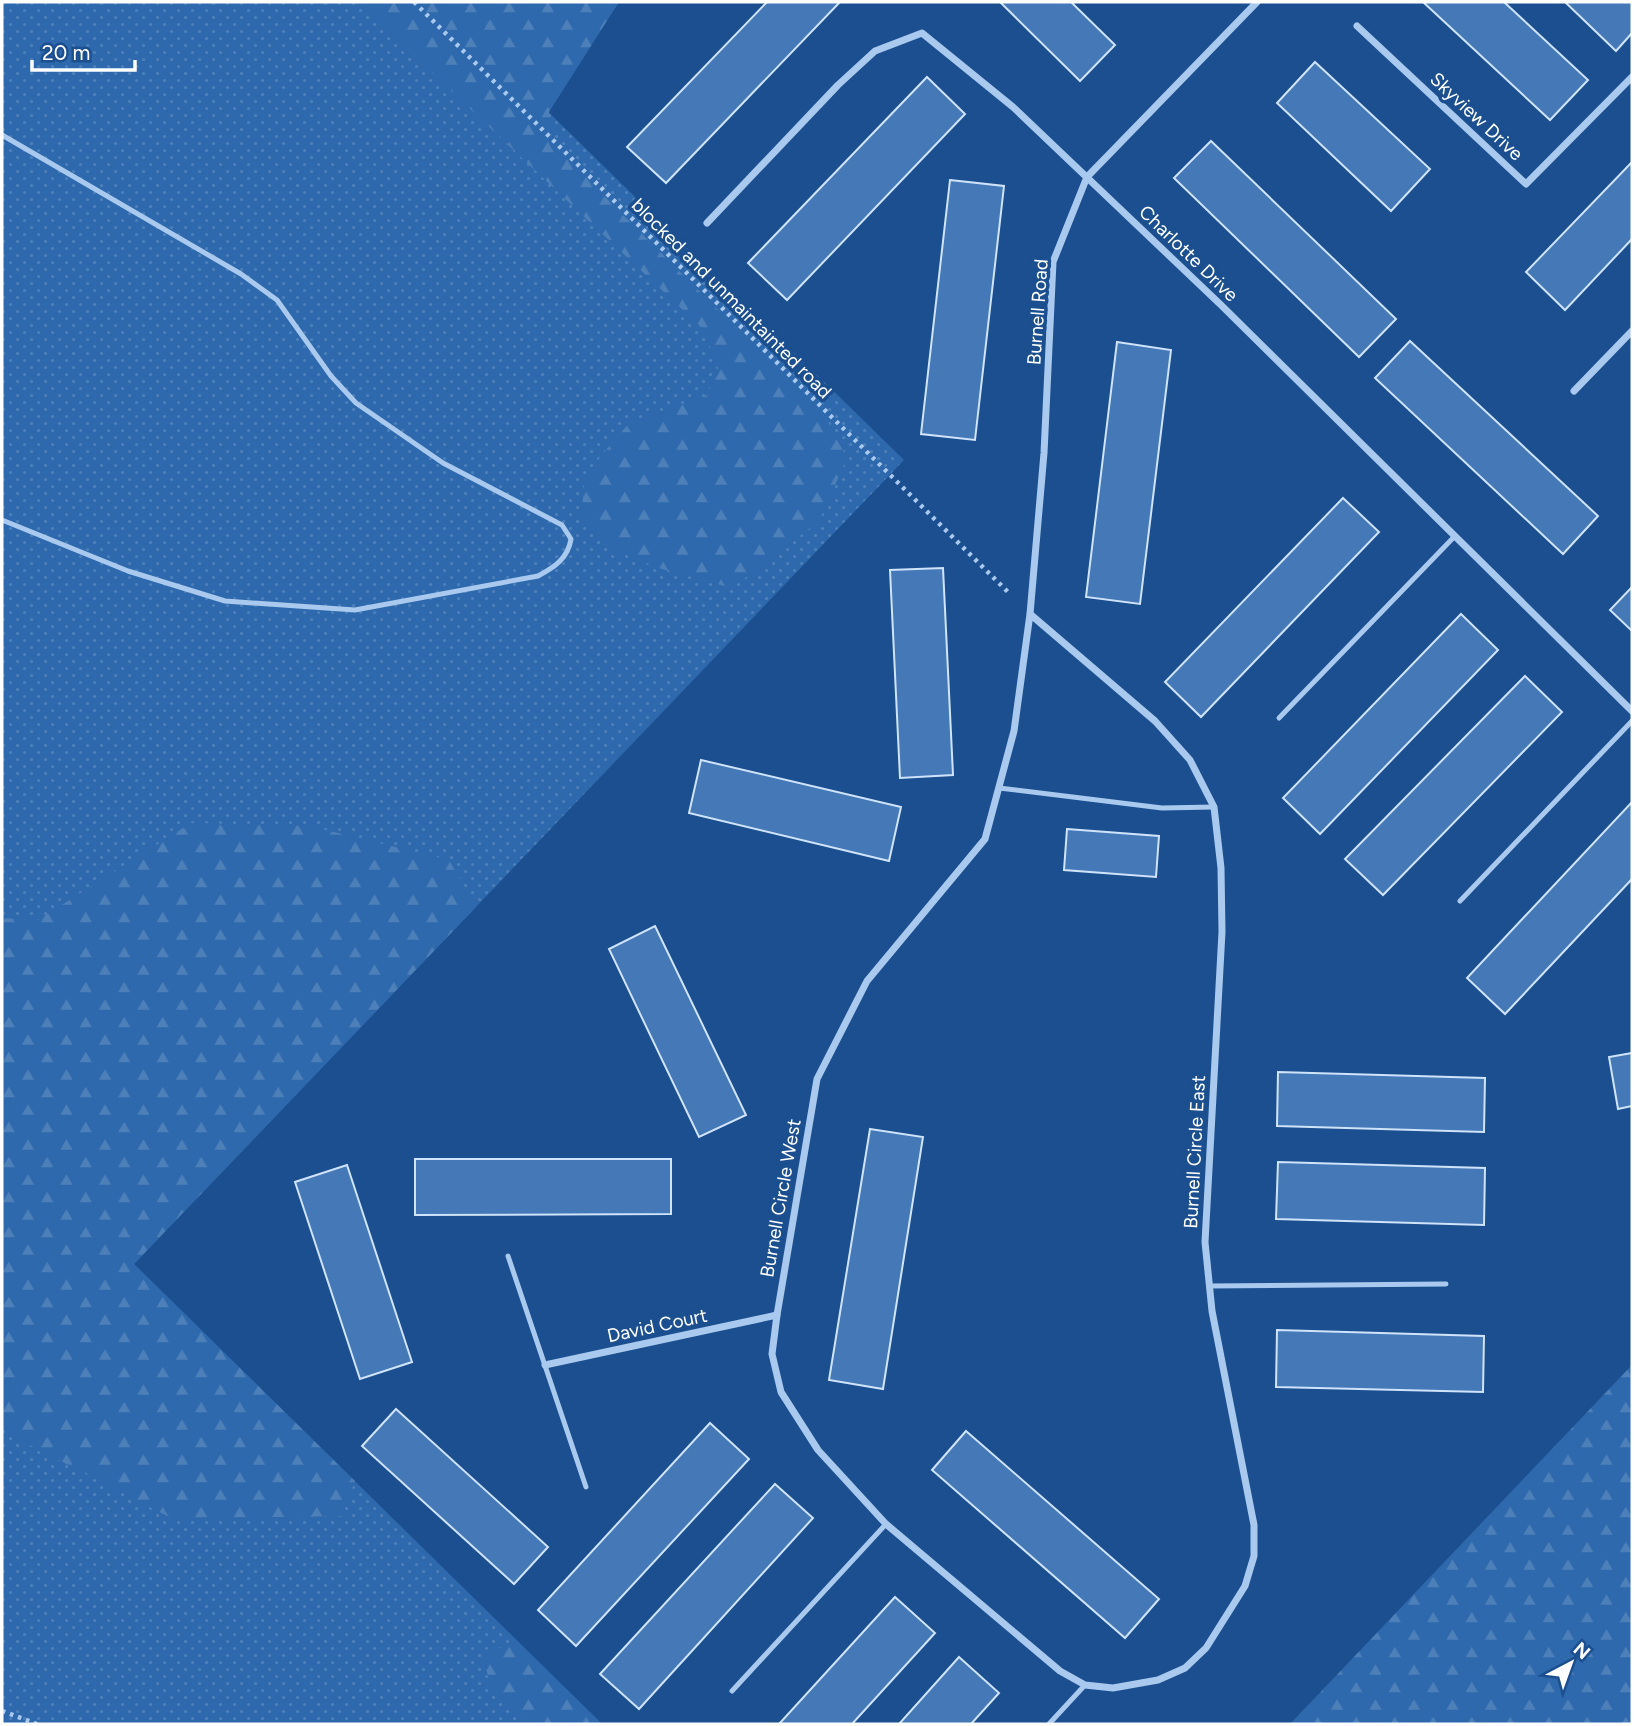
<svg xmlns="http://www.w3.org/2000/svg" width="1634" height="1726" font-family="Figtree,sans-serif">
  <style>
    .grass { fill: url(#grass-dots) }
    .forest { fill: url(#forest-firs) }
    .building { fill: #4478b7; stroke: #cfe3fa; stroke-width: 2 }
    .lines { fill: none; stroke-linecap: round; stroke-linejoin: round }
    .path { stroke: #a9c9ee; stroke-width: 4.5; stroke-dasharray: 3.5 5; stroke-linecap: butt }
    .service { stroke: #a9c9ee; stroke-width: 5 }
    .minor { stroke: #a9c9ee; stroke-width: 7 }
    .labels { text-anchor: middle; stroke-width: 7; stroke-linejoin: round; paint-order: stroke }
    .street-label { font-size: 19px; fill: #fff; stroke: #1b4f8f }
  </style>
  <defs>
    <pattern id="grass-dots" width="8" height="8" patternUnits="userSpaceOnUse" patternTransform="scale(1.75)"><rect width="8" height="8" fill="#2e69ad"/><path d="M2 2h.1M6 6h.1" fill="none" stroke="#4d80b9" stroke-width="1.8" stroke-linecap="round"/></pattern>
    <pattern id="forest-firs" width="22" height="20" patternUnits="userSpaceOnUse" patternTransform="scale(1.75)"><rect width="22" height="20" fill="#2e69ad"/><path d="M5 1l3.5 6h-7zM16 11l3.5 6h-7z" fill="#4d80b9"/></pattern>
  </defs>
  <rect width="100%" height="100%" fill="#1b4f8f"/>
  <polygon class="grass" points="2,2 436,2 904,460 134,1264 602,1724 2,1724"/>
  <g class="forest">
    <polygon points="357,2 619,2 549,112 557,149 826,418 847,458 819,521 732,588 655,567 603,544 581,518 584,486 600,457 631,421 705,397 719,371 703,329"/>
    <polygon points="191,823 309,826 449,860 476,907 134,1264 355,1481 341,1516 173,1519 24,1442 2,1423 2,918 38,920"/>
    <polygon points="1632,1365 1632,1724 1290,1724"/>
    <polygon points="521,1645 602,1724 532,1724 490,1683 481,1650"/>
  </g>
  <g class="building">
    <polygon points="767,2 840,2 666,183 627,147"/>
    <polygon points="1000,2 1071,2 1115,45 1080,81"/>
    <polygon points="1423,2 1504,2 1588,80 1550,120"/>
    <polygon points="1565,2 1632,2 1632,33 1616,51"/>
    <polygon points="1315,62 1430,169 1391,211 1277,103"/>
    <polygon points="927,77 965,114 787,300 748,263"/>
    <polygon points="1211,141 1396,319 1359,357 1174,178"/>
    <polygon points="1632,162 1632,239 1565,310 1526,272"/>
    <polygon points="950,180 1004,186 975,440 921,434"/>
    <polygon points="1410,341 1598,516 1563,554 1375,378"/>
    <polygon points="1117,342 1171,350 1140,604 1086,597"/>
    <polygon points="1343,498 1379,532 1201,717 1165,682"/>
    <polygon points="943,568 953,775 900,778 890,570"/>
    <polygon points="1632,587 1632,631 1610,610"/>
    <polygon points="1461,614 1498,650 1320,834 1283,798"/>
    <polygon points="1525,676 1562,712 1383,895 1345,859"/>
    <polygon points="701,760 901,807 889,861 689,813"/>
    <polygon points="1632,802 1632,879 1505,1014 1467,978"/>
    <polygon points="1067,829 1159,836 1156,877 1064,870"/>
    <polygon points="655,926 746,1115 699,1137 609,949"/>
    <polygon points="1632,1053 1632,1106 1618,1109 1609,1057"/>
    <polygon points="1278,1072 1485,1078 1484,1132 1277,1126"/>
    <polygon points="870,1129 923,1137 883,1389 829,1380"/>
    <polygon points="415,1159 671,1159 671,1214 415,1215"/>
    <polygon points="1278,1162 1485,1168 1484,1225 1276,1219"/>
    <polygon points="347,1165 412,1362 360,1379 295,1182"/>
    <polygon points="1277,1330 1484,1336 1483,1392 1276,1387"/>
    <polygon points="396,1409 548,1547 514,1584 362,1446"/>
    <polygon points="710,1423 749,1459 576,1646 538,1610"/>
    <polygon points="966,1431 1159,1599 1125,1638 932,1470"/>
    <polygon points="775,1484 813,1518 639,1709 600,1674"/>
    <polygon points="895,1597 935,1633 852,1724 779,1724"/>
    <polygon points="959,1657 999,1693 971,1724 899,1724"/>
  </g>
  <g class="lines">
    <g class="path">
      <polyline points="414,2 1010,594"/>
      <polyline points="2,1711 37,1724"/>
    </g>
    <g class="service">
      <path d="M2 135 241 274 277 300 331 376 356 403 443 463 562 525 571 539C568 558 555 567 538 576L355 610 225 601 128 571 2 520"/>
      <polyline points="1279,718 1454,537"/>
      <polyline points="999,788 1162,808 1214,807"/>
      <polyline points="1460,901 1632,721"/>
      <polyline points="508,1256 586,1487"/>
      <polyline points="1209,1286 1446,1284"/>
      <polyline points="732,1691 886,1524"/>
      <polyline points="1049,1724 1085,1685"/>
    </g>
    <g class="minor">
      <polyline points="1357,26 1526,184 1632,77"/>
      <polyline points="707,223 838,85 875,51 922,33 1013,107 1221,305 1632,711"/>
      <polyline points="1574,391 1632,331"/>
      <polyline points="1030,614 1155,721 1190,760 1214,807 1221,868 1222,932 1205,1242 1212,1311 1254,1525 1254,1556 1245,1586 1206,1648 1185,1668 1158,1680 1113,1688 1085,1685 1060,1671 886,1524 818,1450 781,1392 772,1354 777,1315 817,1079 867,981 985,839 1014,731 1030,614 1044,453 1053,262 1087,177 1257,2"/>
      <polyline points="545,1365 777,1315"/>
    </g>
  </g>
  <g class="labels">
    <g class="street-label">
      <text transform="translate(1477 116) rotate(43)" y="7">Skyview Drive</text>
      <text transform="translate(1189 253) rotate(44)" y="7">Charlotte Drive</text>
      <text transform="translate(732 298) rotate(45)" y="7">blocked and unmaintainted road</text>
      <text transform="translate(1037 312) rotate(-86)" y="7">Burnell Road</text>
      <text transform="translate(1194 1152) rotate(-87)" y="7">Burnell Circle East</text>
      <text transform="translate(780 1198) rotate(-80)" y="7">Burnell Circle West</text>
      <text transform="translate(657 1325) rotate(-12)" y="7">David Court</text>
    </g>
  </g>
  <rect width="1634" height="1726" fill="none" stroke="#ffffff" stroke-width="7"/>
  <g transform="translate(1571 1663) rotate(41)" stroke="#1b4f8f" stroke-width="5" paint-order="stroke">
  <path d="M0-5L12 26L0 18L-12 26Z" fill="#ffffff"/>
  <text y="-10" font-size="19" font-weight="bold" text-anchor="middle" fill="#ffffff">N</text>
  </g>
  <path d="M32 60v10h103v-10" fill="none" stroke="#ffffff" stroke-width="3.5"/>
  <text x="42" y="60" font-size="21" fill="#ffffff" stroke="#1b4f8f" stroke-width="5" paint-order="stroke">20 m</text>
</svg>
